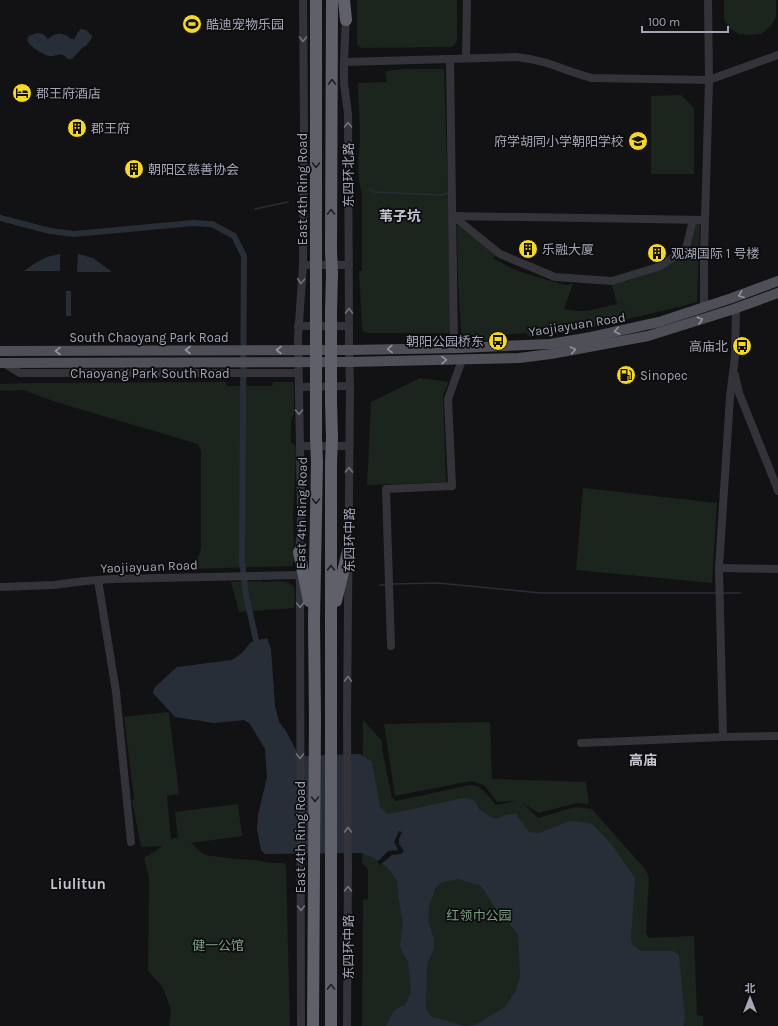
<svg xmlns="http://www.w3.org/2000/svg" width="778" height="1026" font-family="Karla,'Noto Sans SC',sans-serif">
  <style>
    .green { fill: #1c241e }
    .water { fill: #282e38; fill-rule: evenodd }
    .pier { fill: #121214 }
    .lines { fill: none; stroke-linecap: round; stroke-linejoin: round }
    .stream { stroke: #282e38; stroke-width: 1.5 }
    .canal { stroke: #282e38; stroke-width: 6 }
    .minor { stroke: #333339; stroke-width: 8 }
    .major { stroke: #4f4f58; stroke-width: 10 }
    .highway { stroke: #5f606a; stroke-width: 12 }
    .highway-bridge { stroke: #5f606a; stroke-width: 12 }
    .oneway { stroke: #71727d }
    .oneway2 { stroke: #1d1e21 }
    .oneway3 { stroke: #9294a2 }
    .labels { text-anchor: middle; stroke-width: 3.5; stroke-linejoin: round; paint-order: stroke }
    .poi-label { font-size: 13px; fill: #a3a5b5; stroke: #0d0d0f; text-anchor: start }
    .street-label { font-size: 13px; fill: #a3a5b5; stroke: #0d0d0f }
    .park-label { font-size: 13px; fill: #7aa083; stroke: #0d0d0f }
    .neighbourhood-label { font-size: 14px; font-weight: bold; fill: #c4c5d1; stroke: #0d0d0f }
    .quarter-label { font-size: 15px; font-weight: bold; fill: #c4c5d1; stroke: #0d0d0f }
  </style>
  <rect width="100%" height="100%" fill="#121214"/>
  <g class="green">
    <polygon points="357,0 457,0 457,41 452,47 362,48 357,45"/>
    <polygon points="724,0 776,0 776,17 771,26 761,34 750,35 739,34 729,28 724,19"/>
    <path d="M404 69H444L452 330 448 333H366L363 331 362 327 359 271H362V193C356 175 359 155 360 137 360 119 358 101 358 83L387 82 385 71Z"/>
    <polygon points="681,95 694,108 694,174 651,174 651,96"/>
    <polygon points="696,224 700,224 697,302 679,307 576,331 530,337 526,333 496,335 492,340 462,341 458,281 457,225 496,255 493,258 509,267 524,273 565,285 573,284 564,309 577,311 587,311 617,304 612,285 664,269 691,250"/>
    <polygon points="420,378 449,382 443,395 446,482 367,485 371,402"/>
    <path d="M226 382 227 386H272L273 382H292L294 384V413L291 421V443L295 445 296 451 293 518 294 560 292 566 191 569V563C198 559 200 555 201 547V451L198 444 56 402 23 390 0 391V384L33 383Z"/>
    <polygon points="583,488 717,503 712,583 576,570"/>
    <path d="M261 581 262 582C270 582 291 578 294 588 296 593 294 603 294 608L239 612 231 582Z"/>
    <polygon points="169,712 179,794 167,796 171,840 174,838 178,838 175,812 238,804 242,836 191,843 201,852 205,855 235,859 256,860 270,863 284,863 286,866 290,1026 169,1026 171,1010 162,986 148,971 149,878 144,858 163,846 141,847 132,800 134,799 124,717"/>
    <path d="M363 720 382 741V749L392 798 396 801 470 785C482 785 489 797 496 805L517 801 497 802 484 785 471 781 395 796 384 724 490 722 492 779 586 782 589 804 577 803 538 813 523 803 538 818 575 807 592 809 645 869 649 878 646 933 649 938 694 936 697 1015 703 1016V1026H362L363 900 368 899V870L366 867 362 863Z"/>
  </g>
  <g class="water">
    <path d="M81 29 86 30 92 36V38L86 46 83 47 72 59H68C66 58 65 56 63 55 58 53 55 57 50 56 45 56 31 47 28 42 27 39 28 38 29 36L37 33 43 34 48 39C50 38 52 35 54 35 60 32 67 35 71 39H74C77 36 77 32 81 29Z"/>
    <polygon points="60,254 60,271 24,271 37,262 47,257"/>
    <polygon points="78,254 93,258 112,272 77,272"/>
    <rect x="66" y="291" width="5" height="25"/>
    <path d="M267 638 271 649 275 706 279 722 286 731 299 756 360 754 372 762 380 806 387 814 395 813 458 799 467 798 475 801 479 809 490 817 496 819 506 815 516 814 529 832 539 833 570 821 581 822 592 824 613 846 635 878 631 939 633 945 641 951H673L679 955 685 1019 683 1026H386L392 1014 396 1009 405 1005 411 992 408 961 403 954 400 945 403 922 398 895 397 881 387 867 372 857 362 853 265 854 261 850 257 829 258 815 267 777 265 749 250 724 244 720 214 723 175 717 153 693 154 688 177 667 232 660 242 653 251 642ZM458 879 481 886 496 909 518 934 519 952 520 977 516 990 505 1007 475 1025 464 1026 430 1016 426 1008 427 969 428 962 434 948V939L428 920 429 907 436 887 443 882Z"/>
  </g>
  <polygon class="pier" points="399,831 402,832 399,839 399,844 404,851 401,854 392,855 380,865 377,862 388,851 398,850 394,842"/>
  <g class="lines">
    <g class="stream">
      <polyline points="370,189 374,192 442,195 448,193"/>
      <polyline points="255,209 288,202"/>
      <polyline points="391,584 438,583 541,593 717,593"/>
      <polyline points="380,585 385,585"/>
      <polyline points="723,593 741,593"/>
    </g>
    <polyline class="canal" points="0,218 50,231 74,234 193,223 212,224 234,236 244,256 242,561 246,595 256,640"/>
    <g class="minor">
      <polyline points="346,15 344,62 344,83 348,114 349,330 349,350 350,386 347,718 348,869 347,1026"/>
      <polyline points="466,58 467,0"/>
      <polyline points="450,59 454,348"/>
      <path d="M344 62 516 57C527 58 537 60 547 63 562 68 576 74 592 78L709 80 778 55"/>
      <polyline points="453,216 500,254 555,277 612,281 661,266 686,249 693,220"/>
      <polyline points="453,216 705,220"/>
      <polyline points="303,265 349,265"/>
      <polyline points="704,308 704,255 709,80 708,0"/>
      <polyline points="298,326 349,326"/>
      <polyline points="4,363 20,373 298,373"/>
      <polyline points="735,375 739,393 776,485 778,491"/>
      <polyline points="299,387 350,386"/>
      <polyline points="300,446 349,446"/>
      <polyline points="299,557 301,517 300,446 298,337 303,265 304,128 303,0"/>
      <polyline points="719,568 778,569"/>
      <polyline points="300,575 301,1026"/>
      <polyline points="98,580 116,692 131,842"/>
      <polyline points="0,587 54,585 85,581 112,579 300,575"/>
      <polyline points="391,646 386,489 452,486 448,399 462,360"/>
      <polyline points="723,737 719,568 730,397 735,357 736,308"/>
      <polyline points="581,743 723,737 778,736"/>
    </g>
    <g class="major">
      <polyline points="0,351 349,350 460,348 550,344 591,337 659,322 732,298 778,281"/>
      <polyline points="0,363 349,362 519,358 551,354 648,336 731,310 778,293"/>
    </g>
    <g class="highway">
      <polyline points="344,0 346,20"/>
      <polyline points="316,250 316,0"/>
      <polyline points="331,251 332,0"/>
      <polyline points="316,274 316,311"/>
      <polyline points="331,311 332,274"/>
      <polyline points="331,402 332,437"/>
      <polyline points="316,438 316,401"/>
      <polyline points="299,552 309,601"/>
      <polyline points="336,601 348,551"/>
      <polyline points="313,1026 315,718 314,621 317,462"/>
      <polyline points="331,1026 331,462"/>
    </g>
    <g class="highway-bridge">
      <polyline points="316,250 316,274"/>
      <polyline points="331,251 332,274"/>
      <polyline points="316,311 316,401"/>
      <polyline points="331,311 331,402"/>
      <polyline points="316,438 317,462"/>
      <polyline points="331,462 332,437"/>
    </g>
  </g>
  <defs><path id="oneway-chevron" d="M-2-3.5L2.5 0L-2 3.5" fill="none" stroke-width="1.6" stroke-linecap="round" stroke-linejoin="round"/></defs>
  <g class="oneway">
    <use href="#oneway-chevron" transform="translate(303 39) rotate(90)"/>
    <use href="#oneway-chevron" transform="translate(348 125) rotate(-90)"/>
    <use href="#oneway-chevron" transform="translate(301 281) rotate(95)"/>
    <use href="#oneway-chevron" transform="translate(349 311) rotate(-91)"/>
    <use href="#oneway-chevron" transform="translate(299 412) rotate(89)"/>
    <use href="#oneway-chevron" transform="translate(349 470) rotate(-89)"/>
    <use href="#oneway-chevron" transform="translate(300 605) rotate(90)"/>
    <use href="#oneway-chevron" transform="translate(348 679) rotate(-89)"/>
    <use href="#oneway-chevron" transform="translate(300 756) rotate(90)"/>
    <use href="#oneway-chevron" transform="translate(348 830) rotate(-90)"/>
    <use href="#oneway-chevron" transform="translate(348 889) rotate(-90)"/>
    <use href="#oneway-chevron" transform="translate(301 908) rotate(90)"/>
  </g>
  <g class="oneway2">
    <use href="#oneway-chevron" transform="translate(332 82) rotate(-90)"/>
    <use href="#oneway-chevron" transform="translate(316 165) rotate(90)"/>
    <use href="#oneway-chevron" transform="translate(331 212) rotate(-90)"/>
    <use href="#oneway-chevron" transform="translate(316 501) rotate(91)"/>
    <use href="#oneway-chevron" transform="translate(331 568) rotate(-90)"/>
    <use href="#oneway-chevron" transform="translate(315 799) rotate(90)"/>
    <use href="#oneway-chevron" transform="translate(331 987) rotate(-90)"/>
  </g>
  <g class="oneway3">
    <use href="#oneway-chevron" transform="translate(741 295) rotate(160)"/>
    <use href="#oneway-chevron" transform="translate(700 320) rotate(-17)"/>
    <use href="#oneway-chevron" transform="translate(617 331) rotate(168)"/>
    <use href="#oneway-chevron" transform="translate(390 349) rotate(179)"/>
    <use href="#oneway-chevron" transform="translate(188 350) rotate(180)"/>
    <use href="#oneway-chevron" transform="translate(279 350) rotate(180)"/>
    <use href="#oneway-chevron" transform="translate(573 350) rotate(-10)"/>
    <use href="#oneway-chevron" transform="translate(58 351) rotate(180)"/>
    <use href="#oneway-chevron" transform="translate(444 360) rotate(-1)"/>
  </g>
  <defs>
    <symbol id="stadium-disc" viewBox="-11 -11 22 22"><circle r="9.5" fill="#f5d729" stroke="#0d0d0f"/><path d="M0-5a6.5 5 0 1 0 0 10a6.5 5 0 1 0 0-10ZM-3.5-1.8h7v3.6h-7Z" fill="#111"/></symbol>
    <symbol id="hotel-disc" viewBox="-11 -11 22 22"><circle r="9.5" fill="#f5d729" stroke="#0d0d0f"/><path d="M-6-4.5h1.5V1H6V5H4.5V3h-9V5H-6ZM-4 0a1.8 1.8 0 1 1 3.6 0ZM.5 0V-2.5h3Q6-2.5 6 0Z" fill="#111"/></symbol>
    <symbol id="building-disc" viewBox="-11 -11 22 22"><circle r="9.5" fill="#f5d729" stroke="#0d0d0f"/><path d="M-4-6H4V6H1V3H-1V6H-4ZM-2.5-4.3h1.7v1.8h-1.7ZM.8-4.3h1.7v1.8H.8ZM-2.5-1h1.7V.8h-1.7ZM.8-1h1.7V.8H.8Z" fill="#111"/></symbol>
    <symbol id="school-disc" viewBox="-11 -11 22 22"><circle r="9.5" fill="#f5d729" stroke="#0d0d0f"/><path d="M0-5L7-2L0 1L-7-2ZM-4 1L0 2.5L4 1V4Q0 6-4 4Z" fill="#111"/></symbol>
    <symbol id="bus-disc" viewBox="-11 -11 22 22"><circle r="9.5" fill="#f5d729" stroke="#0d0d0f"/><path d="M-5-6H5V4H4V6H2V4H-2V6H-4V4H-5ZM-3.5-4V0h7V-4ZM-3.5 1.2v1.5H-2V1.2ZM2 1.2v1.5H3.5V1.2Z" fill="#111"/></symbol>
    <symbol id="fuel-disc" viewBox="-11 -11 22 22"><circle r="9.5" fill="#f5d729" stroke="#0d0d0f"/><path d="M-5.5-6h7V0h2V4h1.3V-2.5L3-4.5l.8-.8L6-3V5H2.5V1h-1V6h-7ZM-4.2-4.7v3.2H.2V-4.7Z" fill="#111"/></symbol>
  </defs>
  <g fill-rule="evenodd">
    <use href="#stadium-disc" x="181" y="13" width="22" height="22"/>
    <use href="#hotel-disc" x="11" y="82" width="22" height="22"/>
    <use href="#building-disc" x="66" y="117" width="22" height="22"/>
    <use href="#school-disc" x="627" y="130" width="22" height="22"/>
    <use href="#building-disc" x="123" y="158" width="22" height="22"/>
    <use href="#building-disc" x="517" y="238" width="22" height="22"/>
    <use href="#building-disc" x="646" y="242" width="22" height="22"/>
    <use href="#bus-disc" x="487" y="330" width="22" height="22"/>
    <use href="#bus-disc" x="731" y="335" width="22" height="22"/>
    <use href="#fuel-disc" x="615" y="364" width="22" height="22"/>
  </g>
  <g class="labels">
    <g class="poi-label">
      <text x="206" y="29">酷迪宠物乐园</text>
      <text x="36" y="98">郡王府酒店</text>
      <text x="91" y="133">郡王府</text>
      <text x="624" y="146" text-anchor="end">府学胡同小学朝阳学校</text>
      <text x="148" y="174">朝阳区慈善协会</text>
      <text x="542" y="254">乐融大厦</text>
      <text x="671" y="258">观湖国际 1 号楼</text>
      <text x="484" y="346" text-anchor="end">朝阳公园桥东</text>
      <text x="728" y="351" text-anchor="end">高庙北</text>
      <text x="640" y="380">Sinopec</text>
    </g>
    <g class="street-label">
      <text transform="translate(348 175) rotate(-90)" y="5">东四环北路</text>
      <text transform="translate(302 189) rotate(-90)" y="5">East 4th Ring Road</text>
      <text transform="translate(577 324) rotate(-9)" y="5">Yaojiayuan Road</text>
      <text x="149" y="342">South Chaoyang Park Road</text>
      <text x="150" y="378">Chaoyang Park South Road</text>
      <text transform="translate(301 513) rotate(-89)" y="5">East 4th Ring Road</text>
      <text transform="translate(349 540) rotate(-90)" y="5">东四环中路</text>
      <text transform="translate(149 566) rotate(-2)" y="5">Yaojiayuan Road</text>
      <text transform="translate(300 837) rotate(-90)" y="5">East 4th Ring Road</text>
      <text transform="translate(348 947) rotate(-90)" y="5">东四环中路</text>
    </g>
    <g class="park-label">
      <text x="479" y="920">红领巾公园</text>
      <text x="218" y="950">健一公馆</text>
    </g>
    <g class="neighbourhood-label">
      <text x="400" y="221">苇子坑</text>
      <text x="643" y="765">高庙</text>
    </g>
    <g class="quarter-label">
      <text x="78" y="889">Liulitun</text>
    </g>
  </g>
  <g transform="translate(750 998)" stroke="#0d0d0f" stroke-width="3" paint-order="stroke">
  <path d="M0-3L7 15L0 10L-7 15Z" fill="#a3a5b5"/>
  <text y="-6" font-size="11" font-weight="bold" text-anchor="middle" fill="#a3a5b5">北</text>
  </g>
  <path d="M642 26v6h86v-6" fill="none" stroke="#a3a5b5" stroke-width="2"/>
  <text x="648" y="26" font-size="12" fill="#a3a5b5" stroke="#0d0d0f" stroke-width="3" paint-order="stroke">100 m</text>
</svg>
